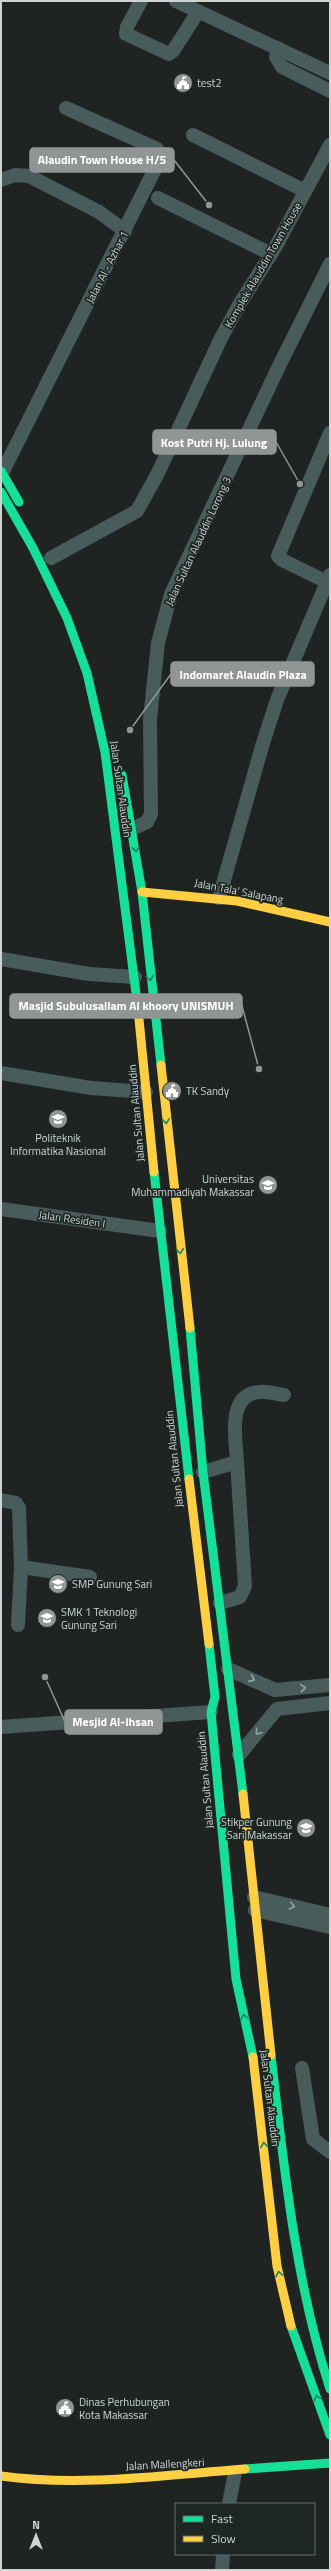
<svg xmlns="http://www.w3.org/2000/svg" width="331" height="2571" font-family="'Titillium Web',sans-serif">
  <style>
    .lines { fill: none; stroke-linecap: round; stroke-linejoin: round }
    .street { stroke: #485c5c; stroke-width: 14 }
    .fast { stroke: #16e098; stroke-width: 9 }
    .slow { stroke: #ffcf43; stroke-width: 9 }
    .oneway { stroke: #1a835d }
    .oneway2 { stroke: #98a4a2 }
    .labels { text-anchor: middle; stroke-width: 3.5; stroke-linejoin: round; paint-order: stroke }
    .poi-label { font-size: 11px; fill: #ced4d1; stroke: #1d2622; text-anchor: start }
    .street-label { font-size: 11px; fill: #ced4d1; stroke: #1d2622 }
    .leader { fill: none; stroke: #919694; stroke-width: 1.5 }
    .callout-dot { fill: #919694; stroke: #1d2622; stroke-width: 1.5 }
    .callout { fill: #919694; stroke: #919694; stroke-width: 1.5 }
    .callout-label { font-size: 12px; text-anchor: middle; font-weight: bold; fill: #fff }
  </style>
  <rect width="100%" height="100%" fill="#1f2422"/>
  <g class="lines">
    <g class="street">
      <polyline points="141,1 127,27 126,34 169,54 173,51 198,12"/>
      <polyline points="176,1 330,73"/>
      <polyline points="278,48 276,57 282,67 330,91"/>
      <polyline points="193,135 305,191"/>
      <polyline points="1,180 15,175 29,176 99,212 125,231"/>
      <polyline points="158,198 271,254"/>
      <polyline points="2,473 159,161 157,149 66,108"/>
      <polyline points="51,558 137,511 158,473 221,338 239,305 276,246 330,145"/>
      <polyline points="327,582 282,560 278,556 330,433"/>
      <polyline points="132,829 147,822 151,814 150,719 158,643 171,594 280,364 330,264"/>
      <polyline points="219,898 263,743 277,700 330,575"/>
      <polyline points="1,959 89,974 135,977"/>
      <polyline points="1,1073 91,1088 146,1092"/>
      <polyline points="1,1209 160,1231"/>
      <path d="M203 1472 237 1462C236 1440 226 1395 259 1392 267 1391 276 1394 284 1395"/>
      <polyline points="1,1500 16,1503 19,1508 21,1567 18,1625"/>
      <polyline points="21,1567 90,1577"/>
      <polyline points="220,1603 240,1597 245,1586 237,1462"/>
      <polyline points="228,1669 275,1690 330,1685"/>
      <polyline points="1,1727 211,1712"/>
      <polyline points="239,1755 277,1709 330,1703"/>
      <polyline points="254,1897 330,1915"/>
      <polyline points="255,1910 330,1927"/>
      <polyline points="302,2068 313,2139 330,2152"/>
      <polyline points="229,2504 235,2472"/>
      <polyline points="222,2570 223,2554"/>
    </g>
    <g class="fast">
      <polyline points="1,471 19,502"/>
      <polyline points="1,492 33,548 67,618 87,673 105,752 138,1009"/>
      <polyline points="122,775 142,892 161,1065"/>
      <polyline points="154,1172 189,1479"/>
      <polyline points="190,1328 203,1472 243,1794"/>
      <polyline points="209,1644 215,1697 211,1712 236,1979 253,2057"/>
      <path d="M271 2055C284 2168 295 2280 330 2389"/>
      <polyline points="291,2326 330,2435"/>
      <polyline points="245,2469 330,2463"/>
    </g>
    <g class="slow">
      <polyline points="142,892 237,901 330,922"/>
      <polyline points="138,1009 154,1172"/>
      <polyline points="161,1065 190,1328"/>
      <polyline points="189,1479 209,1644"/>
      <polyline points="243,1794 271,2055"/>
      <polyline points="253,2057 277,2266 291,2326"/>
      <path d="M1 2476C82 2487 164 2475 245 2469"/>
    </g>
  </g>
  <defs><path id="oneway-chevron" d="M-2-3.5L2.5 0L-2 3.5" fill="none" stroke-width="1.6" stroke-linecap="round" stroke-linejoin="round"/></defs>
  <g class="oneway">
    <use href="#oneway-chevron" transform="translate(136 849) rotate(81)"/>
    <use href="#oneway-chevron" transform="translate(150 978) rotate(83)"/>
    <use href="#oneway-chevron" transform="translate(166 1121) rotate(84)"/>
    <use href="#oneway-chevron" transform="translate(180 1251) rotate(84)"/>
    <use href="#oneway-chevron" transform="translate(244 2017) rotate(-102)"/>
    <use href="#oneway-chevron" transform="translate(264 2145) rotate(-96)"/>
    <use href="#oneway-chevron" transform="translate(279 2274) rotate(-102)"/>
    <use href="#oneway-chevron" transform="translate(317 2398) rotate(-110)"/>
  </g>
  <g class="oneway2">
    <use href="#oneway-chevron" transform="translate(252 1679) rotate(24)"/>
    <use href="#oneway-chevron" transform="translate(303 1688) rotate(-5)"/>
    <use href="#oneway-chevron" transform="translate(258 1732) rotate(130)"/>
    <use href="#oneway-chevron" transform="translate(292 1906) rotate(13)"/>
  </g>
  <defs>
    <symbol id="civic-disc" viewBox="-11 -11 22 22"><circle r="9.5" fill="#919694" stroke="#1d2622"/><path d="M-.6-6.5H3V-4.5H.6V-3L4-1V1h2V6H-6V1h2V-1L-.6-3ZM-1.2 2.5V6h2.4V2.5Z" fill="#fff"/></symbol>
    <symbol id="university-disc" viewBox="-11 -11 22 22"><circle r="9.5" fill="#919694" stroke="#1d2622"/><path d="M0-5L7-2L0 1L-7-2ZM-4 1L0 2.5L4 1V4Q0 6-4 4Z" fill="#fff"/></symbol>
  </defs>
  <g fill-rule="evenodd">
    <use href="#civic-disc" x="172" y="72" width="22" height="22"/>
    <use href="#civic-disc" x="161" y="1080" width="22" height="22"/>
    <use href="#university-disc" x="47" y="1108" width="22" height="22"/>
    <use href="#university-disc" x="257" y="1174" width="22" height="22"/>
    <use href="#university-disc" x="47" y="1573" width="22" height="22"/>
    <use href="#university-disc" x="36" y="1607" width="22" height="22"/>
    <use href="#university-disc" x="295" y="1817" width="22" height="22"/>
    <use href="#civic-disc" x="54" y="2397" width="22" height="22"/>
  </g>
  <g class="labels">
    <g class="poi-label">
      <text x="197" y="87">test2</text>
      <text x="186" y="1095">TK Sandy</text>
      <text x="58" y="1142" text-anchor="middle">Politeknik<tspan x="58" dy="13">Informatika Nasional</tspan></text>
      <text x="254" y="1183" text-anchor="end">Universitas<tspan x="254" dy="13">Muhammadiyah Makassar</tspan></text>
      <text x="72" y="1588">SMP Gunung Sari</text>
      <text x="61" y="1616">SMK 1 Teknologi<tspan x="61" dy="13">Gunung Sari</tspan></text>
      <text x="292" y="1826" text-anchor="end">Stikper Gunung<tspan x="292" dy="13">Sari Makassar</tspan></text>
      <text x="79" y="2406">Dinas Perhubungan<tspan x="79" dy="13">Kota Makassar</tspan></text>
    </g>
    <g class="street-label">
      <text transform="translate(263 265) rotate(-60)" y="4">Komplek Alauddin Town House</text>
      <text transform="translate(107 267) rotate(-63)" y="4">Jalan Al - Azhar 1</text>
      <text transform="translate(198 541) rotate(-65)" y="4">Jalan Sultan Alauddin Lorong 3</text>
      <text transform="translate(121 789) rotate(82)" y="4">Jalan Sultan Alauddin</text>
      <text transform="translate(239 891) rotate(11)" y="4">Jalan Tala' Salapang</text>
      <text transform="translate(136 1113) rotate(-95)" y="4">Jalan Sultan Alauddin</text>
      <text transform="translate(72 1219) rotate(8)" y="4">Jalan Residen I</text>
      <text transform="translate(174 1459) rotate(-96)" y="4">Jalan Sultan Alauddin</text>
      <text transform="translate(205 1780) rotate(-95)" y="4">Jalan Sultan Alauddin</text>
      <text transform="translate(270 2098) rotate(83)" y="4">Jalan Sultan Alauddin</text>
      <text transform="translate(165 2464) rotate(-3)" y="4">Jalan Mallengkeri</text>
    </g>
  </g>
  <path class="leader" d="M209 205L174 160M300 484L276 442M130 730L171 674M259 1069L242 1006M45 1677L65 1722"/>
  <g class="callout-dot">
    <circle cx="209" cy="205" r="4"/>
    <circle cx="300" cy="484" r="4"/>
    <circle cx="130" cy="730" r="4"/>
    <circle cx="259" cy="1069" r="4"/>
    <circle cx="45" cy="1677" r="4"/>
  </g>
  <g class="callout">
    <rect x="30" y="148" width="144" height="24" rx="4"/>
    <rect x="153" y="430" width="123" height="24" rx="4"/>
    <rect x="171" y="662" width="143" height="24" rx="4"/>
    <rect x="10" y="994" width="232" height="24" rx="4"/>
    <rect x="65" y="1710" width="97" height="24" rx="4"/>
  </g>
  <g class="callout-label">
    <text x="102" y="164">Alaudin Town House H/5</text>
    <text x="214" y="447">Kost Putri Hj. Lulung</text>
    <text x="243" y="679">Indomaret Alaudin Plaza</text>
    <text x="126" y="1010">Masjid Subulusallam Al khoory UNISMUH</text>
    <text x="113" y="1726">Mesjid Al-Ihsan</text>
  </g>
  <rect width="331" height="2571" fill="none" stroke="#ced4d1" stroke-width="4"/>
  <rect x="175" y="2503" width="140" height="52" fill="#1d2622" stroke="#646c68"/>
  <rect x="183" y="2516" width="20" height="6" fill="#16e098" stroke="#646c68"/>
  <text x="211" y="2523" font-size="12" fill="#ced4d1">Fast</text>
  <rect x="183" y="2536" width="20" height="6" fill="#ffcf43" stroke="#646c68"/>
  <text x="211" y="2543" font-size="12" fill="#ced4d1">Slow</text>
  <g transform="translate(36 2535)" stroke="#1d2622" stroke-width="3" paint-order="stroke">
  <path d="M0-3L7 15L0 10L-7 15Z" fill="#ced4d1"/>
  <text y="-6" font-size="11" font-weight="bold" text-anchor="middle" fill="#ced4d1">N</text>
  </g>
</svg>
